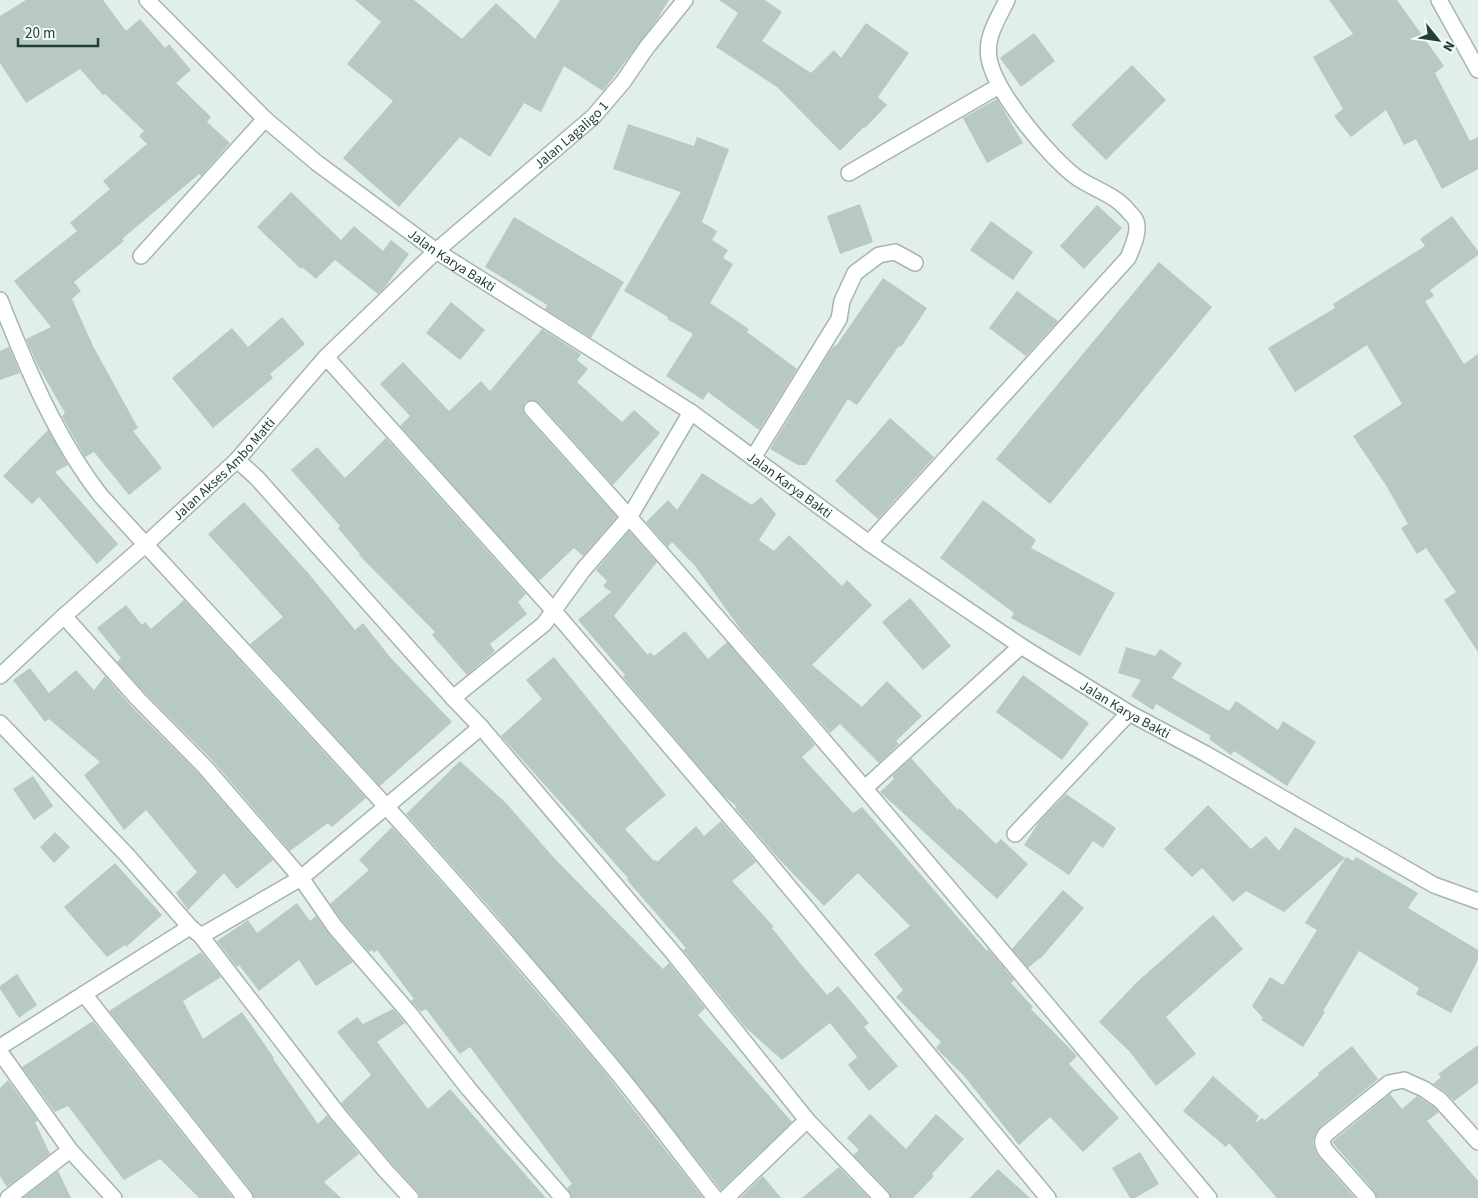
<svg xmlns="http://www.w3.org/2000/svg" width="1478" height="1198" font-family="'Source Sans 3',sans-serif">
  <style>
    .building { fill: #b7c9c1 }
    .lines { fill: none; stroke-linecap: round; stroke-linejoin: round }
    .street-casing { stroke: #a4b6af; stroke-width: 18 }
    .street { stroke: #fff; stroke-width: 15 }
    .labels { text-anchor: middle; stroke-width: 4.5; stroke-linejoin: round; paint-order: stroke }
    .street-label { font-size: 14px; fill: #214037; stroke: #f3faf6 }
  </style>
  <rect width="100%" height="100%" fill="#e2eee8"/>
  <g class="building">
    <polygon points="26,0 103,0 126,31 140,19 165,48 169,44 191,70 176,83 211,117 207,122 230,143 201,176 199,174 122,239 124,241 74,282 81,291 72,299 93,346 138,428 133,431 162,468 129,495 94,452 85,457 65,422 62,416 65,413 38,366 26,339 51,327 14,281 77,231 70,223 110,189 103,181 147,144 139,136 144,131 105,94 103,95 80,69 26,103 0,63 0,16"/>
    <polygon points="355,0 414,0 462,39 496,3 535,39 560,0 669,0 656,21 603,91 564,66 541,112 524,103 490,157 460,137 399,207 343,158 393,101 347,64 381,22"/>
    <polygon points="719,0 765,0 782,12 762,41 811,73 834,50 841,58 866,23 909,53 878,97 887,105 865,128 864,127 840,151 777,87 716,47 738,13"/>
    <polygon points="1329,0 1397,0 1444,66 1435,73 1470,141 1478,137 1478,169 1442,189 1416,139 1404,145 1386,110 1351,137 1334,116 1343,109 1313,57 1353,34"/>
    <polygon points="1034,33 1055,61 1021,87 1000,58"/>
    <polygon points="1132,65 1166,100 1106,160 1071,125"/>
    <polygon points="997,99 1023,143 987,163 963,118"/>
    <polygon points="628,124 694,146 697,137 729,149 702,222 717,231 712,240 728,250 723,258 733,264 710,303 749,329 747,332 797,369 759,430 708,392 703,400 666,376 693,334 667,319 668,317 624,291 681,192 613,169"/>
    <polygon points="291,192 341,240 354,226 383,251 391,240 409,254 385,287 378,294 335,260 316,279 302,267 301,269 257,227"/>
    <polygon points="860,204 873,242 840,254 827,216"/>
    <polygon points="1097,205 1122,228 1084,269 1060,246"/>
    <polygon points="1452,216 1478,251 1478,255 1430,290 1434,296 1425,301 1464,364 1478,354 1478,652 1444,600 1456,592 1426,548 1417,554 1401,528 1408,524 1387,487 1353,436 1402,404 1367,345 1295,392 1268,348 1335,308 1333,304 1425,246 1420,239"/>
    <polygon points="514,217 624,282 591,338 545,309 547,305 485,267"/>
    <polygon points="991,221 1033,252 1013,280 970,250"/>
    <polygon points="1159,262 1212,307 1050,504 996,459"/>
    <polygon points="883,278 927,308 901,347 899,346 857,405 848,399 806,465 798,465 770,449 830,351 835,345 836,346"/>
    <polygon points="1017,291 1058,321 1026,356 989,328"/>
    <polygon points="451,302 485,330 460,360 426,333"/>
    <polygon points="282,317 305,344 270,374 273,378 213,428 172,378 232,328 248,347"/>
    <polygon points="542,329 581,354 577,360 588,369 577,382 622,422 634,410 660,433 613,485 539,403 531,400 525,402 523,410 525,415 617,517 583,556 574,548 539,581 400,426 410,416 380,384 403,362 449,411 481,381 490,391"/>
    <polygon points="9,347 20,373 0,380 0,351"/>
    <polygon points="890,418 934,457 878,519 835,481"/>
    <polygon points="48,430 68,465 55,472 118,544 97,564 39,497 32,504 3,476"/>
    <polygon points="386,438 526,594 518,602 527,614 490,644 495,651 467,675 432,635 435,632 359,555 360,554 338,528 340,526 291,470 317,447 345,478"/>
    <polygon points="702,473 752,505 761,497 776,514 759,540 774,551 789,535 842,586 847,580 872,605 812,665 862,707 887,681 922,716 896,741 899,744 879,763 840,724 830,733 741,630 695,566 672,542 668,547 646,522 668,500 677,510"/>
    <polygon points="983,500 1036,540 1031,548 1115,593 1080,656 1011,618 1014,613 940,558"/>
    <polygon points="244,502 309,574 355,630 363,623 390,657 452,722 380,786 250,644 283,617 208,534"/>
    <polygon points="629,531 657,562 614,616 648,655 650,652 654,656 685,631 708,659 727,642 815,745 802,757 853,813 862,807 987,951 988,949 1014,980 1011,983 1033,1007 1031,1009 1077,1056 1069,1064 1119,1118 1083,1152 1050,1117 1019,1145 965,1077 936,1048 941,1042 896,997 903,990 874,954 910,926 858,873 824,906 777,857 735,808 737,807 722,794 623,677 625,675 578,620 611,592 603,586 607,581 596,570"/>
    <polygon points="910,598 951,646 923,670 882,622"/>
    <polygon points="184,600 366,798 332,827 328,823 290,851 212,760 145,693 117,662 121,658 97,628 126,605 142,625 145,622 151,629"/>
    <polygon points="1126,647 1155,656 1160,649 1182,663 1172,678 1229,711 1236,701 1278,730 1283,721 1316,742 1287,786 1234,751 1231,755 1209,739 1211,736 1156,704 1153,710 1131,696 1141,680 1118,673"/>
    <polygon points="554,657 666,795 625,829 654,861 656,860 657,862 696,826 704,836 721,821 756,862 732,881 774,927 772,928 799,962 827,995 838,986 869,1023 864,1027 898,1066 869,1091 848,1065 857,1057 830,1023 782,1060 745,1027 683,950 686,948 627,880 628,878 501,736 542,699 526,680"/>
    <polygon points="30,668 49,693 76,670 94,690 105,676 131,706 198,773 273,860 237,889 224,873 188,910 176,893 197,872 146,810 124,830 84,775 100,762 49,719 45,722 13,680"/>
    <polygon points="1023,675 1089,723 1062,760 996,712"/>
    <polygon points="911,758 958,810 959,808 996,844 1001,839 1028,864 997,899 880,792 894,779 892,776"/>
    <polygon points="460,761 506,803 555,859 663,969 669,963 705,1008 698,1015 792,1122 721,1190 612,1052 490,908 406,814"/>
    <polygon points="33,776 53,806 34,820 13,789"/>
    <polygon points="1066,794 1116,828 1103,848 1093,841 1069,875 1024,845 1039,822"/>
    <polygon points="1208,805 1251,849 1266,836 1279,851 1295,827 1345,858 1284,912 1246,891 1233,902 1202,868 1192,877 1164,849"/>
    <polygon points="392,827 476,921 598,1064 703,1198 572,1198 567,1188 572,1184 470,1047 460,1054 426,1009 421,1012 411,1001 414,999 377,950 374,953 372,950 369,952 342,921 330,904 369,870 359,860"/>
    <polygon points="55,832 70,847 54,863 40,847"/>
    <polygon points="1346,857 1353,861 1356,857 1418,893 1408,908 1478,950 1478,960 1451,1013 1416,994 1419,988 1359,951 1323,1011 1325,1012 1303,1047 1261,1020 1263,1018 1252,1006 1270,977 1283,985 1317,930 1305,923"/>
    <polygon points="115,863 162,915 126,947 125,945 107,957 64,907"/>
    <polygon points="1063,890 1084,908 1041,958 1040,958 1028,968 1012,949"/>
    <polygon points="297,903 310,921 316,916 328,933 353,962 316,986 299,960 259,991 239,965 237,967 217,941 248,920 257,933"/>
    <polygon points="1213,915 1243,949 1166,1017 1196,1054 1156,1086 1130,1052 1099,1022 1136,983"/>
    <polygon points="201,952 221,977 183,1001 203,1039 242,1012 274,1058 273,1059 318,1124 327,1115 359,1154 324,1182 341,1198 254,1198 252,1192 109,1011"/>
    <polygon points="17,974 37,1005 19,1018 0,989 0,986"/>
    <polygon points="393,1009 405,1023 377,1042 428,1109 450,1089 546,1198 421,1198 418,1192 392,1164 345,1108 341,1103 371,1075 337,1032 357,1017 363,1024"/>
    <polygon points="93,1021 233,1198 199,1198 160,1159 124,1180 68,1106 55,1112 22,1067"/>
    <polygon points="1478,1045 1478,1083 1454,1101 1445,1092 1433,1084 1441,1077 1438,1074"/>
    <polygon points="1352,1046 1378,1079 1320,1127 1315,1134 1313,1142 1315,1150 1319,1157 1355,1198 1277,1198 1229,1143 1226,1147 1183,1111 1213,1076 1259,1116 1255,1123 1262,1118 1265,1120 1319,1075 1318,1073"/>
    <polygon points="8,1080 38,1121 35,1122 50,1154 7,1187 0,1176 0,1088"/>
    <polygon points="1390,1094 1402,1109 1417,1096 1434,1107 1439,1112 1427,1121 1478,1181 1478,1198 1377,1198 1375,1192 1332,1142"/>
    <polygon points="870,1114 906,1149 936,1114 964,1139 932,1174 934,1176 913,1198 891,1198 889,1192 853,1155 859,1150 847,1138"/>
    <polygon points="1140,1152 1159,1184 1135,1198 1130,1198 1112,1168"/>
    <polygon points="839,1167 869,1198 802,1198"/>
    <polygon points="998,1169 1030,1198 970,1198"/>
    <polygon points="58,1171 71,1198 23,1198"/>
    <polygon points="763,1176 781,1198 740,1198"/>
  </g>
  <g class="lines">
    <defs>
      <g id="street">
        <path id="s1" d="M147 0 265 119 317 163 436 251 691 412 869 543 1021 646 1129 713 1206 754 1434 885 1478 901"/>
        <polyline points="1439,0 1478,70"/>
        <polyline points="849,173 999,86"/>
        <polyline points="141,256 265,119"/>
        <path d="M0 300C27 368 56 438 101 496 271 682 445 864 605 1058 643 1103 678 1151 715 1198"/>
        <polyline points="326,357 554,611 760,852 1048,1198"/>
        <path d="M532 409C765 665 986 932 1209 1198"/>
        <polyline points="753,458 839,319 842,301 855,273 879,255 895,252 915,263"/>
        <polyline points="237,460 257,478 453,698 481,727 674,954 807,1120 882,1198"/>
        <path d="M869 543 1128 258C1132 248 1140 232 1136 221 1135 218 1131 214 1129 212 1116 195 1096 190 1079 179 1051 160 994 91 989 58 985 37 999 17 1007 0"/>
        <polyline points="64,616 138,699 205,767 301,878 335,927 410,1014 468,1088 514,1142 563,1198"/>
        <path id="s2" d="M0 676 64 616 145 545 237 460 326 357 436 251 593 117 623 82 647 47 685 0"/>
        <polyline points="453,698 544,624 583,570 630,516 691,412"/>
        <polyline points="0,723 126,854 190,927"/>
        <polyline points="865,788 1021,646"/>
        <polyline points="1015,834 1129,713"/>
        <polyline points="201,936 301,878 481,727"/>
        <polyline points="84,994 245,1198"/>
        <polyline points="0,1047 190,927 201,936 338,1114 385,1170 411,1198"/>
        <polyline points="0,1052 70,1150 114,1198"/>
        <polyline points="8,1198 70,1150"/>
        <polyline points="726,1198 807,1120"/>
        <path d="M1368 1198 1326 1151C1322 1145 1321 1140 1326 1134L1389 1083 1404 1080 1424 1089 1440 1100 1478 1142"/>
      </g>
    </defs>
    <use href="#street" class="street-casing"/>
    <use href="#street" class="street"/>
  </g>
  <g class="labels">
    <g class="street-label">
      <text dy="5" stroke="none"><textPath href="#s2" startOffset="788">Jalan Lagaligo 1</textPath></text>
      <text dy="5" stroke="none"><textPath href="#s1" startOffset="402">Jalan Karya Bakti</textPath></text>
      <text dy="5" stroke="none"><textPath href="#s2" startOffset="305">Jalan Akses Ambo Matti</textPath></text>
      <text dy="5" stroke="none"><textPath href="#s1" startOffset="808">Jalan Karya Bakti</textPath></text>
      <text dy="5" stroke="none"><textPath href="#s1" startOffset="1212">Jalan Karya Bakti</textPath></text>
    </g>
  </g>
  <g transform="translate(1438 40) rotate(120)" stroke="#f3faf6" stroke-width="4" paint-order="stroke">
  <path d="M0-4L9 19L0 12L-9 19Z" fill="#214037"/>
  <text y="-8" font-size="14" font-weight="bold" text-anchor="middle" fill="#214037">N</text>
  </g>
  <path d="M18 38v8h80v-8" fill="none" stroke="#214037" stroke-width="2.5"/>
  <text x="25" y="38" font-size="15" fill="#214037" stroke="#f3faf6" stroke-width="4" paint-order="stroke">20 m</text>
</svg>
